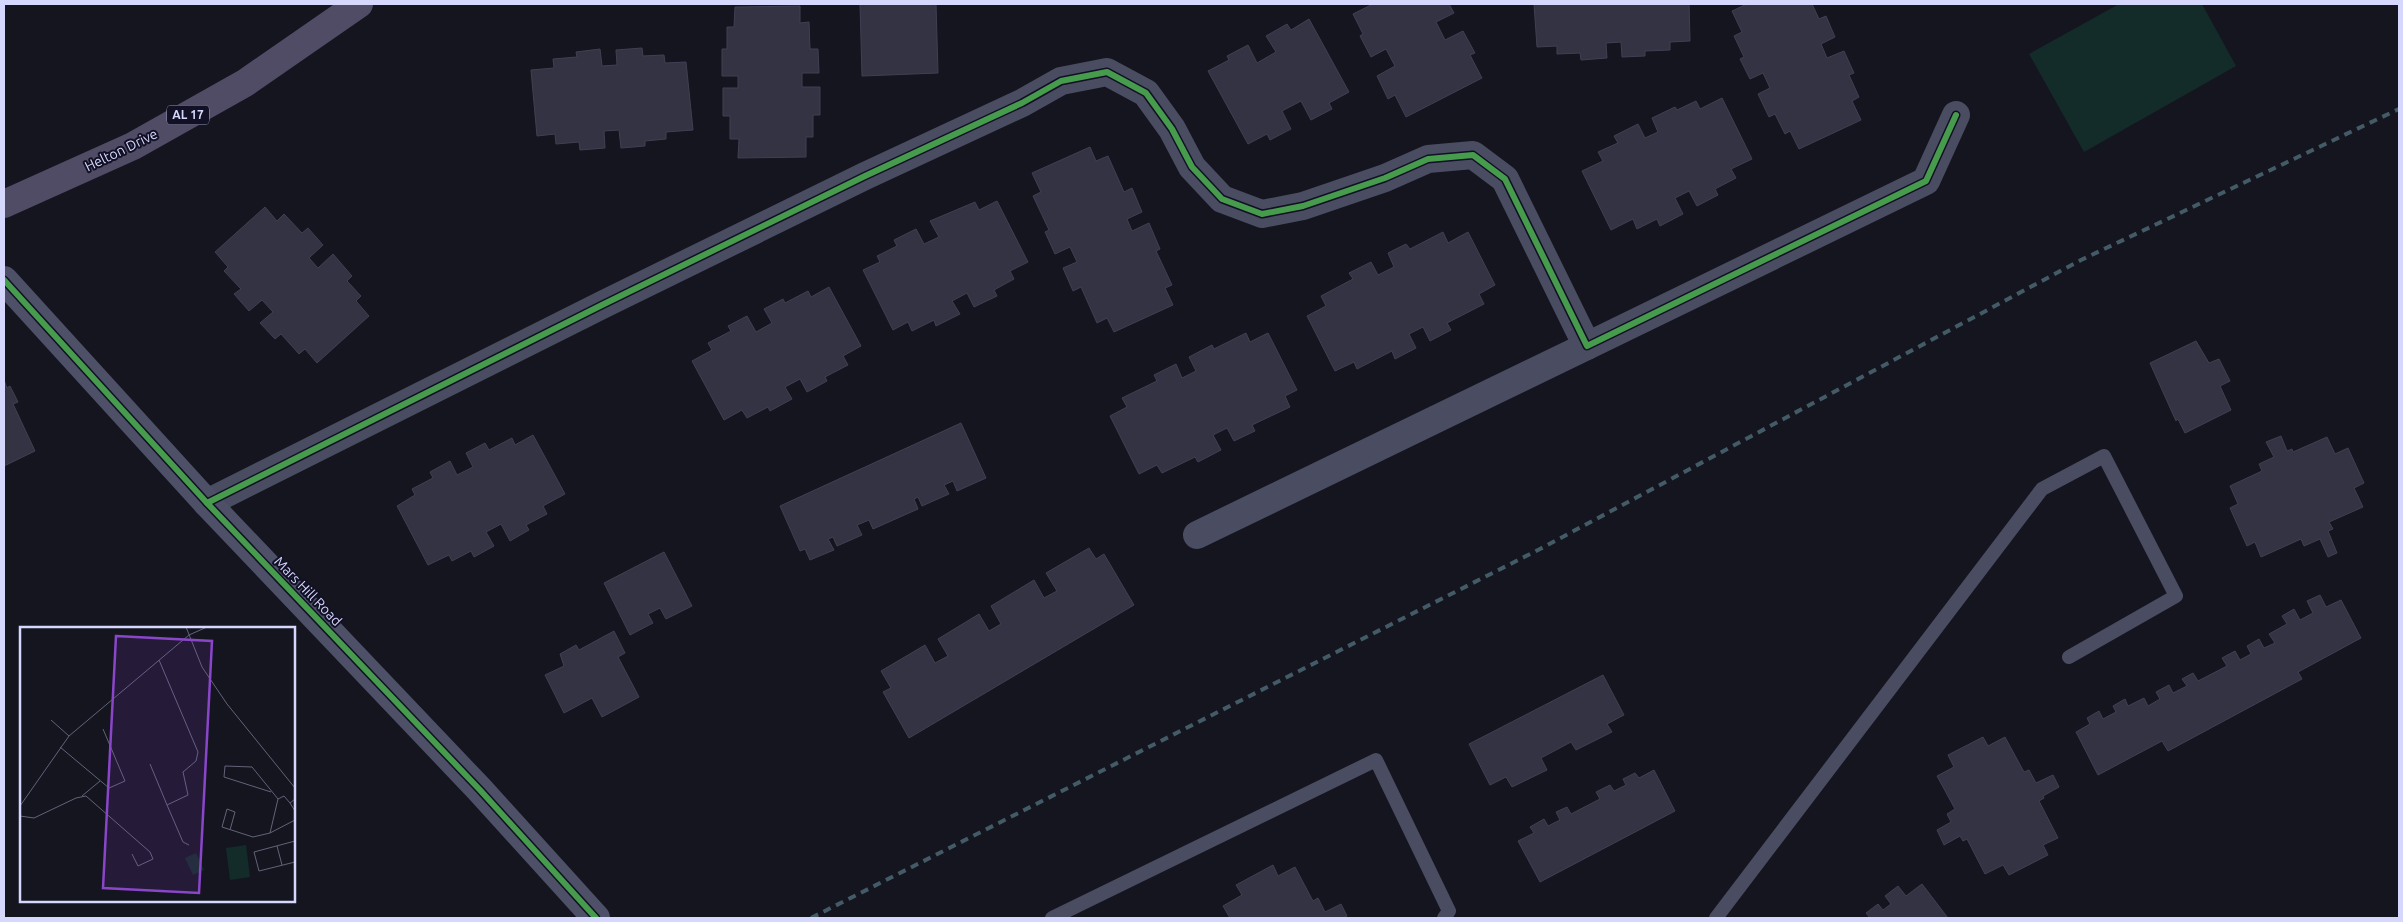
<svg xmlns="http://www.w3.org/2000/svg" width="2403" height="922" font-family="Ubuntu,sans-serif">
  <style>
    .park { fill: #132b29 }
    .building { fill: #333343; stroke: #414053 }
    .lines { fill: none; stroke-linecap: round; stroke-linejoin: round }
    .lane { stroke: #4a4c61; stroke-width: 14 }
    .street { stroke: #4a4c61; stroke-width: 28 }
    .secondary { stroke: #4d5067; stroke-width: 28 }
    .primary { stroke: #514c66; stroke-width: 28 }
    .rail { stroke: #435b66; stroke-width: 4; stroke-dasharray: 8 6; stroke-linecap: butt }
    .cycleway-casing { stroke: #111025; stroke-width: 9 }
    .cycleway { stroke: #469c4c; stroke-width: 6 }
    .labels { text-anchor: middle; stroke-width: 4; stroke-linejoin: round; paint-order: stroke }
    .shield { fill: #111025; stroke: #9b9bbc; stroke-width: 1 }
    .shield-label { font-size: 12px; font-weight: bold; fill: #d6d7fd }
    .street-label { font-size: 14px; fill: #d6d7fd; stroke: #111025 }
    .inset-road { fill: none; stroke: #626378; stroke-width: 1 }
    .view { fill: #8946c8; fill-opacity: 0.15; stroke: #8946c8; stroke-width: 2.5 }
    .inset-edge { fill: none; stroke: #d6d7fd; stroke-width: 2.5 }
  </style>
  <rect width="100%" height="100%" fill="#151520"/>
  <polygon class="park" points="2119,4 2202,4 2236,66 2084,152 2029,54"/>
  <g class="building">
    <polygon points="860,4 936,4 938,73 862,76"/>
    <polygon points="1373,4 1449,4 1454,13 1436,22 1445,40 1463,31 1475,53 1470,55 1482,78 1406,117 1395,95 1388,99 1377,76 1395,66 1386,49 1371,57 1360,36 1363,34 1353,14"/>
    <polygon points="1534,4 1689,4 1690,41 1670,42 1670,50 1645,51 1645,56 1622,57 1621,42 1606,43 1607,58 1581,60 1580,53 1557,54 1557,46 1537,47"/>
    <polygon points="1747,4 1812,4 1819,19 1826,16 1835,37 1821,44 1827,58 1844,51 1854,73 1849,75 1859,97 1852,101 1861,120 1799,149 1790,131 1785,134 1775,114 1769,117 1758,94 1770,88 1763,73 1750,79 1740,59 1744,57 1734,36 1742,32 1732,11"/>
    <polygon points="800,6 800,23 809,22 810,49 818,49 819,73 802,73 802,87 820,87 820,115 813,115 813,137 806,137 806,157 738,158 739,139 730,139 730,116 723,116 723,88 738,88 738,76 722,76 722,49 727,49 727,27 734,27 735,7"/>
    <polygon points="1309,19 1349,92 1329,103 1332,109 1311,120 1301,101 1282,111 1291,129 1270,140 1267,134 1248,144 1208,71 1229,60 1227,56 1248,45 1257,63 1276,52 1266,36 1287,24 1291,30"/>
    <polygon points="642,48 643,56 664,55 665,63 686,62 693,130 666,132 666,139 645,141 645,146 621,148 619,130 604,131 605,148 580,150 579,142 556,144 555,134 537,136 531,70 554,68 553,59 577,57 576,52 600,49 602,66 617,65 616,50"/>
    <polygon points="1722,98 1752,159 1731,169 1736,178 1715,189 1718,195 1697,206 1689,191 1675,198 1683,214 1660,226 1657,219 1637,229 1633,219 1611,230 1582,171 1603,161 1598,152 1618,143 1614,136 1638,124 1645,138 1658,132 1652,118 1675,107 1677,110 1696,101 1700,109"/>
    <polygon points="1090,147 1096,161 1108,156 1124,192 1132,188 1142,212 1127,219 1132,231 1149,223 1160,249 1156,251 1172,285 1165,288 1173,305 1114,332 1107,318 1097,323 1081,287 1073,291 1063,268 1077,262 1070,247 1055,254 1045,232 1049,230 1033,196 1041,192 1032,173"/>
    <polygon points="997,201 1028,262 1010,271 1014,279 994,290 997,296 974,307 967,293 952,301 960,314 936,326 934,320 912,331 908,322 893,330 863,270 880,262 877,256 897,246 894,240 916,229 924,244 939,237 930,221 975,202 979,210"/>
    <polygon points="265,207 277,221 284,214 302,233 308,228 323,245 309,258 318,268 333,254 352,276 347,281 361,296 356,301 369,316 317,363 305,349 299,354 281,334 275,339 260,323 273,312 262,300 249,311 234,294 241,289 224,271 228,267 215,252"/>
    <polygon points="1443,232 1448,243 1468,232 1495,285 1479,294 1484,304 1447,323 1451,330 1430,341 1423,327 1409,334 1416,348 1395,359 1392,351 1357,369 1354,362 1335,371 1307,316 1326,306 1321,296 1353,279 1349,273 1371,262 1378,275 1394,267 1388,253 1406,244 1410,249"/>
    <polygon points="829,287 861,346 843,356 848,365 825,377 827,381 807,392 800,379 785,387 792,399 770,411 768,407 747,418 742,410 724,420 692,361 712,350 708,343 731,331 728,326 747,316 756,332 772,323 764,309 783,299 785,303 808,291 811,297"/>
    <polygon points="1246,333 1250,342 1268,333 1297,390 1285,396 1290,407 1252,425 1255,431 1234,441 1227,428 1213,435 1221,450 1198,462 1195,457 1162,473 1157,465 1139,474 1110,416 1127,407 1122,398 1157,381 1154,375 1176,364 1182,378 1196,371 1189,357 1212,345 1214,349"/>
    <polygon points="2196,341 2209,363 2219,359 2230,381 2220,386 2231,410 2185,433 2178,419 2176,421 2150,363"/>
    <polygon points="4,380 7,388 10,386 18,402 13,404 35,451 4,466"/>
    <polygon points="961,423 986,478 957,491 953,481 944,485 949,494 922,506 918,497 914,499 918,509 873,529 869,520 857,525 862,535 837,546 833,537 828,539 834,550 810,560 805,549 800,551 780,506"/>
    <polygon points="533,435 565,494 543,506 547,514 526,525 529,530 510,541 501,524 486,532 494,546 474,557 471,551 452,561 449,555 428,565 397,506 415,495 412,489 433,478 430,472 450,461 457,475 473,467 466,453 485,443 489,450 512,438 515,445"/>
    <polygon points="2281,436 2287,451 2292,449 2293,452 2327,437 2335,454 2348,448 2364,483 2354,488 2363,507 2329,522 2333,529 2328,531 2337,553 2328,557 2320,539 2304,546 2301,539 2261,557 2255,542 2247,546 2230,508 2238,504 2230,486 2262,471 2259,464 2274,457 2266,442"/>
    <polygon points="1089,548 1096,559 1104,554 1134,605 909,738 883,692 891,688 881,671 925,645 935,663 948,656 938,639 979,614 989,631 1001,624 991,606 1034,580 1044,598 1057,591 1046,573"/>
    <polygon points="664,552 692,606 666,619 660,608 648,614 653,623 630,635 604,583"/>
    <polygon points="2320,595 2326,607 2341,600 2361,638 2298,672 2302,679 2168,751 2162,741 2098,775 2076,732 2090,724 2087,718 2099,711 2103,719 2116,712 2113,706 2125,699 2128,706 2144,698 2148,706 2160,699 2156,692 2169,685 2173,693 2187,686 2182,679 2193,673 2198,681 2227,666 2222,658 2235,651 2240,660 2251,654 2247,646 2259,639 2264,648 2275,643 2269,634 2287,624 2282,616 2294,609 2300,620 2313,613 2307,601"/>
    <polygon points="614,631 625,653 618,657 639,697 602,717 592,698 564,713 545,675 564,666 560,654 576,645 579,650"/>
    <polygon points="1603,675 1624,715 1607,724 1612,732 1576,750 1571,742 1541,758 1547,770 1512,787 1506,777 1490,785 1469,744"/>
    <polygon points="1983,737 1988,746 2005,737 2024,772 2029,770 2036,783 2053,775 2059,787 2043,796 2044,798 2039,801 2058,838 2043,845 2048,855 2009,875 2003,865 1985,874 1967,839 1963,841 1960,836 1944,845 1937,830 1951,822 1947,814 1955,809 1937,776 1954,767 1948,755"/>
    <polygon points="1654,770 1675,811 1540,882 1518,841 1534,833 1530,827 1544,819 1548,826 1560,820 1556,812 1567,807 1571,814 1600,799 1596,792 1610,785 1614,791 1626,785 1623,779 1635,773 1639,778"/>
    <polygon points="1273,865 1278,876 1295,867 1313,901 1318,898 1325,912 1341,904 1347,916 1343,918 1230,918 1223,906 1242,895 1236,885"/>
    <polygon points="1922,884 1948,918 1870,918 1866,913 1878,904 1883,910 1891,904 1885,896 1898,886 1906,896"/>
  </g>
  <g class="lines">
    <g class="lane">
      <polyline points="1052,918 1376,760 1449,911 1444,918"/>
      <polyline points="1716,918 2042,489 2104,456 2176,596 2069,657"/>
    </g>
    <g class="street">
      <polyline points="207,503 604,304 865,176 1022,103 1061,81 1107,72 1146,93 1172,129 1192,167 1222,199 1262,214 1303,206 1385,178 1428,159 1473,155 1505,179 1587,346 1926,181 1956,115"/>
      <polyline points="1197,535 1587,346"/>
    </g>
    <polyline class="secondary" points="4,280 207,503 480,790 596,918"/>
    <polyline class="primary" points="4,204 133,146 245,83 359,4"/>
    <polyline class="rail" points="811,918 1540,549 2081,260 2399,109"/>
    <defs>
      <g id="cycleway">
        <polyline points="4,280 207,503 480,790 596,918"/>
        <polyline points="207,503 604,304 865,176 1022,103 1061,81 1107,72 1146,93 1172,129 1192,167 1222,199 1262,214 1303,206 1385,178 1428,159 1473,155 1505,179 1587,346 1926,181 1956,115"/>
      </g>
    </defs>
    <use href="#cycleway" class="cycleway-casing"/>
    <use href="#cycleway" class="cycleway"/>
  </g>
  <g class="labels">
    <rect class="shield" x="167" y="105.5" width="42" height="19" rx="4"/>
    <g class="shield-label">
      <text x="188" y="119">AL 17</text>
    </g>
    <g class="street-label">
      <text transform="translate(121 150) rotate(-26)" y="5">Helton Drive</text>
      <text transform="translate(308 591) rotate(46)" y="5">Mars Hill Road</text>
    </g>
  </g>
  <g transform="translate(20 627)">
    <rect width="275" height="275" fill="#151520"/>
    <path d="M226 218 230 250 210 253 206 221ZM176 226 184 243 173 248 165 231Z" fill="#132b29"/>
    <path class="inset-road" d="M166 0 182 40 207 77 275 161M139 33 178 125 176 134 163 145 168 168 147 178 163 215 169 218M31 93 49 109M40 120 89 161 105 154 83 102M130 137 147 178M251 165 204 150 205 139 232 140 258 172 264 169 270 176M62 169 80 154M275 172 270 176 275 184M0 179 49 109 169 8 187 0M0 189 14 191 56 171 66 169 130 225 133 232 118 239 112 227M210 203 215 185 207 182 202 200 233 210 250 206 258 172M250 206 275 193M275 214 234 225 239 244 275 235M257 219 262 238"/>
    <path class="view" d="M96 9 192 14 179 266 83 261Z"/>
    <rect width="275" height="275" class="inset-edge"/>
  </g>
  <rect width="2403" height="922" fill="none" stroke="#d6d7fd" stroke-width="10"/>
</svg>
